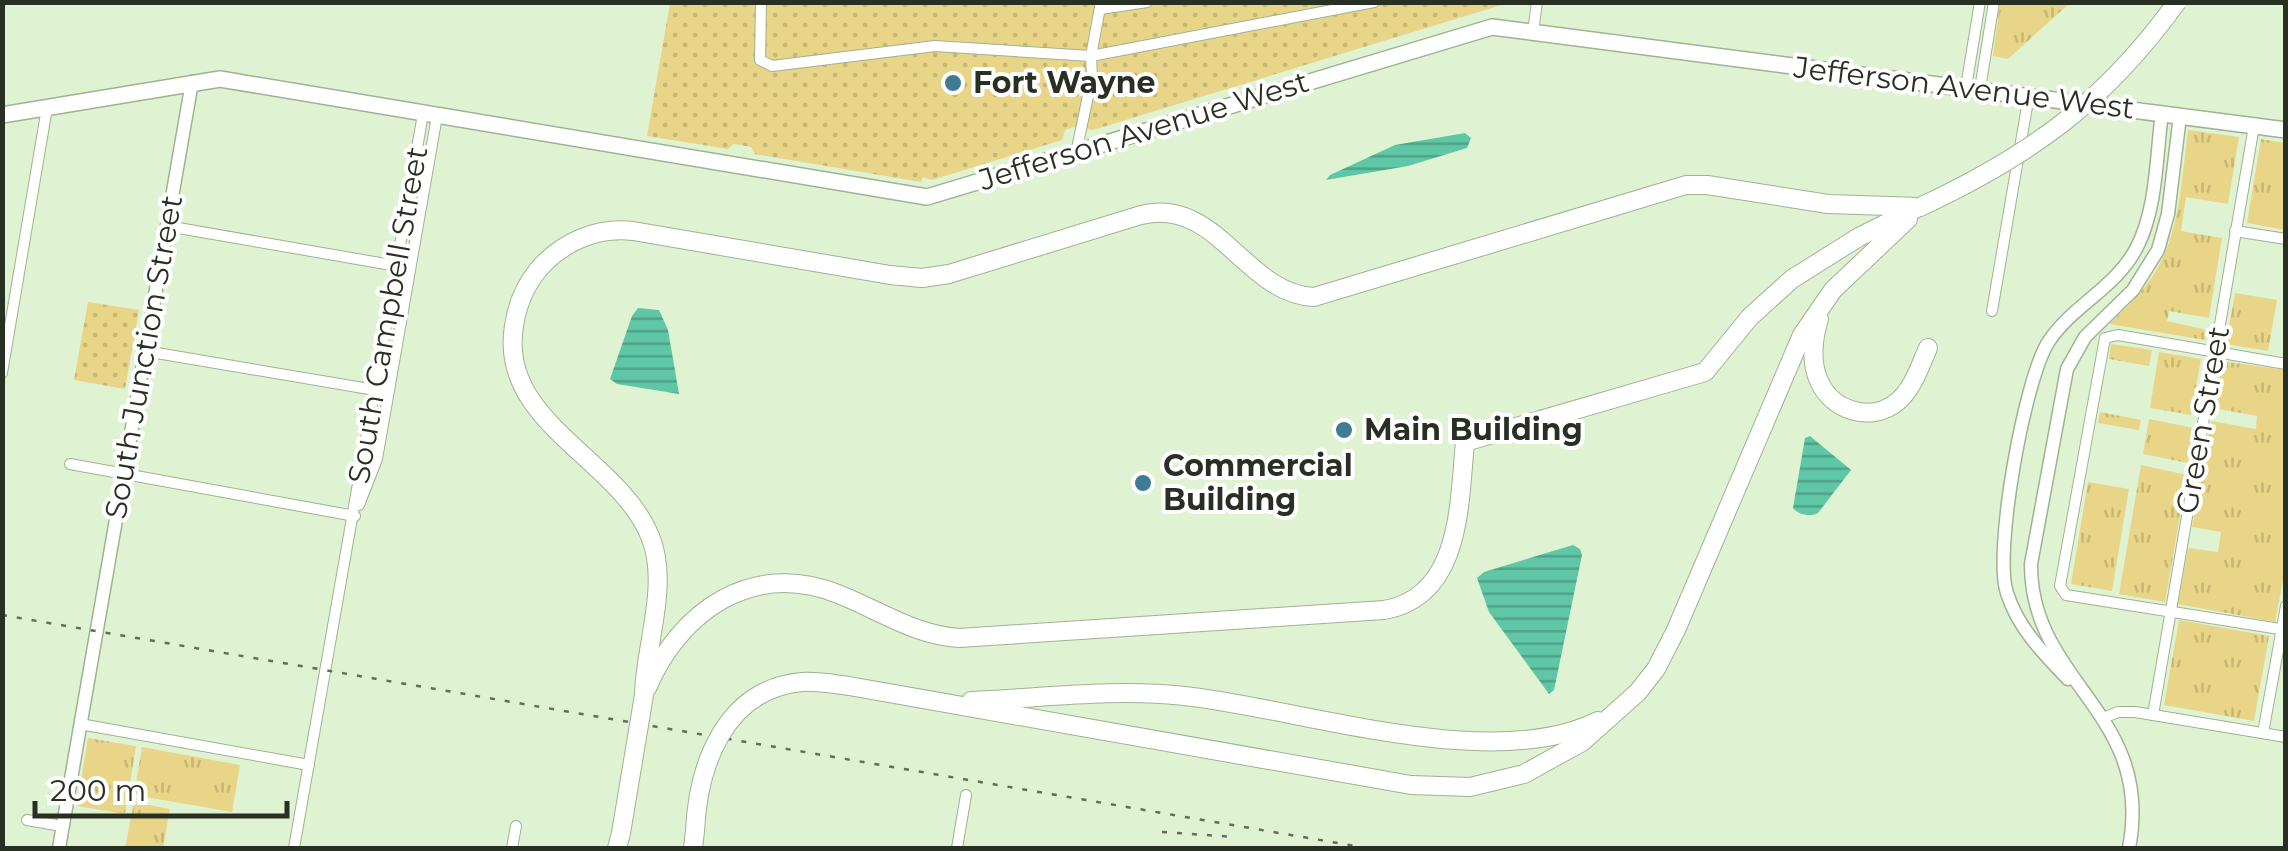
<svg xmlns="http://www.w3.org/2000/svg" width="2288" height="851" font-family="Montserrat,sans-serif">
  <style>
    .grass { fill: url(#grass-tufts) }
    .park { fill: url(#park-dots) }
    .water { fill: url(#water-rules) }
    .lines { fill: none; stroke-linecap: round; stroke-linejoin: round }
    .minor-casing { stroke: #9fb293; stroke-width: 12 }
    .tertiary-casing { stroke: #9fb293; stroke-width: 15 }
    .secondary-casing { stroke: #9fb293; stroke-width: 18 }
    .motorway-casing { stroke: #9fb293; stroke-width: 20 }
    .minor { stroke: #fff; stroke-width: 10 }
    .tertiary { stroke: #fff; stroke-width: 12 }
    .secondary { stroke: #fff; stroke-width: 15 }
    .motorway { stroke: #fff; stroke-width: 18 }
    .rail { stroke: #626d5b; stroke-width: 2.5; stroke-dasharray: 5 10; stroke-linecap: butt }
    .motorway-bridge-casing { stroke: #9fb293; stroke-width: 20; stroke-linecap: butt }
    .motorway-bridge { stroke: #fff; stroke-width: 18 }
    .poi-dot { fill: #3f7c93; stroke: #fff; stroke-width: 4 }
    .labels { text-anchor: middle; stroke-width: 8; stroke-linejoin: round; paint-order: stroke }
    .poi-label { font-size: 30px; font-weight: bold; fill: #282f23; stroke: #fff; text-anchor: start }
    .street-label { font-size: 30px; fill: #282f23; stroke: #fff }
  </style>
  <defs>
    <pattern id="grass-tufts" width="24" height="20" patternUnits="userSpaceOnUse" patternTransform="scale(2.5)"><rect width="24" height="20" fill="#e8d588"/><path d="M3 7l-1-3M5 7V3M7 7l1-3M15 17l-1-3M17 17v-4M19 17l1-3" fill="none" stroke="#c7b775"/></pattern>
    <pattern id="park-dots" width="8" height="8" patternUnits="userSpaceOnUse" patternTransform="scale(2.5)"><rect width="8" height="8" fill="#e8d588"/><path d="M2 2h.1M6 6h.1" fill="none" stroke="#c7b775" stroke-width="1.8" stroke-linecap="round"/></pattern>
    <pattern id="water-rules" width="6" height="5" patternUnits="userSpaceOnUse" patternTransform="scale(2.5)"><rect width="6" height="5" fill="#5fc7a6"/><path d="M0 2.5h6" fill="none" stroke="#4ea287"/></pattern>
  </defs>
  <rect width="100%" height="100%" fill="#dff3d3"/>
  <g class="grass">
    <polygon points="2000,3 2000,2 2070,3 2008,59 1993,56"/>
    <path d="M2188 130 2239 137 2228 204 2186 197 2181 231 2222 238 2209 318 2169 311 2167 321 2207 330 2205 340 2109 324C2180 263 2177 217 2188 130Z"/>
    <polygon points="2261,139 2285,143 2285,230 2247,223"/>
    <polygon points="2235,293 2277,300 2268,351 2226,344"/>
    <polygon points="2111,344 2152,350 2149,366 2109,359"/>
    <polygon points="2159,352 2201,359 2191,415 2150,408"/>
    <polygon points="2221,361 2285,370 2286,564 2275,622 2178,604 2188,548 2218,552 2221,532 2192,527 2211,421 2256,429 2257,416 2213,408"/>
    <polygon points="2100,412 2141,420 2139,430 2098,423"/>
    <polygon points="2149,419 2194,428 2188,463 2143,454"/>
    <polygon points="2141,465 2187,475 2165,602 2119,594"/>
    <polygon points="2088,482 2129,489 2112,591 2071,584"/>
    <polygon points="2179,620 2269,636 2254,721 2164,705"/>
    <polygon points="88,738 136,746 125,814 77,806"/>
    <polygon points="142,747 240,765 232,812 134,795"/>
    <polygon points="134,802 170,809 163,848 125,848"/>
  </g>
  <g class="park">
    <polygon points="670,3 1508,3 1093,130 1073,127 1065,130 1062,140 932,180 923,177 921,182 755,154 751,147 734,144 728,149 647,136"/>
    <polygon points="88,302 139,310 125,389 74,380"/>
  </g>
  <g class="water">
    <polygon points="1465,133 1471,138 1467,148 1408,166 1326,180 1330,175 1395,145"/>
    <polygon points="638,308 659,310 668,330 679,394 617,384 610,379 632,316"/>
    <path d="M1810 436 1851 470 1818 513C1811 517 1798 515 1793 508L1805 438Z"/>
    <polygon points="1573,545 1580,549 1582,555 1554,690 1549,694 1489,612 1477,578 1484,572"/>
  </g>
  <g class="lines">
    <defs>
      <g id="minor">
        <polyline points="761,2 760,60 772,66 935,46 1091,56 1374,2"/>
        <polyline points="1100,9 1147,2"/>
        <polyline points="1533,32 1537,2"/>
        <polyline points="1966,87 1980,2"/>
        <polyline points="1980,89 1994,2"/>
        <polyline points="1076,153 1092,77 1091,56 1101,2"/>
        <polyline points="167,226 403,267"/>
        <polyline points="2235,231 2286,239"/>
        <polyline points="1992,311 2029,95"/>
        <polyline points="145,351 381,391"/>
        <polyline points="2286,364 2118,335 2105,338 2060,586 2066,595 2286,630"/>
        <polyline points="2,373 47,108"/>
        <polyline points="70,464 355,516"/>
        <polyline points="359,505 377,459 437,116"/>
        <polyline points="2153,715 2254,126"/>
        <polyline points="2103,718 2118,712 2135,712 2286,737"/>
        <polyline points="80,724 309,765"/>
        <polyline points="2263,733 2286,606"/>
        <polyline points="27,820 62,826"/>
        <polyline points="294,848 423,114"/>
        <polyline points="512,848 516,826"/>
        <polyline points="957,848 966,795"/>
      </g>
      <g id="tertiary">
        <path d="M2068 679C2043 653 2018 628 2007 593 1993 553 2025 376 2049 341 2074 304 2116 288 2137 247 2157 208 2156 157 2162 113"/>
        <polyline points="59,848 192,82"/>
        <path d="M2129 848C2155 712 2030 683 2031 564L2067 369 2085 337 2133 290 2158 250 2168 214 2180 116"/>
      </g>
      <polyline id="secondary" points="2,115 220,79 927,197 1492,27 2286,130"/>
      <g id="motorway">
        <path d="M1819 319C1813 339 1810 361 1819 381 1832 411 1871 423 1897 402 1913 389 1920 366 1928 348"/>
        <polyline points="849,686 1411,785 1470,787 1524,774 1582,742 1638,692 1656,669 1676,630 1802,335 1833,290 1908,219"/>
        <path d="M647 688C680 611 752 560 838 594 879 610 914 635 959 638L1384 610C1462 597 1459 502 1465 442L1705 372 1750 317 1792 279 1859 237 1919 207"/>
        <path d="M644 695C645 645 670 584 650 536 618 458 498 422 514 326 517 305 525 286 538 270 562 242 596 227 633 231L890 275 922 278 949 274 1141 215C1217 196 1245 294 1314 297L1686 185H1707L1828 204 1920 207"/>
        <path d="M971 701C1042 698 1114 688 1185 696 1302 709 1491 774 1598 721"/>
        <polyline points="617,848 621,833"/>
        <polyline points="693,848 695,831"/>
      </g>
    </defs>
    <use href="#minor" class="minor-casing"/>
    <use href="#tertiary" class="tertiary-casing"/>
    <use href="#secondary" class="secondary-casing"/>
    <use href="#motorway" class="motorway-casing"/>
    <use href="#minor" class="minor"/>
    <use href="#tertiary" class="tertiary"/>
    <use href="#secondary" class="secondary"/>
    <use href="#motorway" class="motorway"/>
    <g class="rail">
      <polyline points="2,615 1367,848"/>
      <polyline points="1162,832 1235,837"/>
    </g>
    <defs>
      <g id="motorway-bridge">
        <path d="M1920 207C2031 155 2105 102 2177 2"/>
        <path d="M695 831C698 765 725 689 802 682 818 681 833 684 849 686"/>
        <polyline points="621,833 644,695"/>
      </g>
    </defs>
    <use href="#motorway-bridge" class="motorway-bridge-casing"/>
    <use href="#motorway-bridge" class="motorway-bridge"/>
  </g>
  <g class="poi-dot">
    <circle cx="953" cy="83" r="10"/>
    <circle cx="1344" cy="430" r="10"/>
    <circle cx="1143" cy="483" r="10"/>
  </g>
  <g class="labels">
    <g class="poi-label">
      <text x="973" y="93">Fort Wayne</text>
      <text x="1364" y="440">Main Building</text>
      <text x="1163" y="476">Commercial<tspan x="1163" dy="34">Building</tspan></text>
    </g>
    <g class="street-label">
      <text transform="translate(1964 88) rotate(7)" y="10">Jefferson Avenue West</text>
      <text transform="translate(1144 131) rotate(-17)" y="10">Jefferson Avenue West</text>
      <text transform="translate(388 315) rotate(-80)" y="10">South Campbell Street</text>
      <text transform="translate(144 357) rotate(-80)" y="10">South Junction Street</text>
      <text transform="translate(2203 420) rotate(-80)" y="10">Green Street</text>
    </g>
  </g>
  <rect width="2288" height="851" fill="none" stroke="#282f23" stroke-width="10"/>
  <path d="M35 801v15h252v-15" fill="none" stroke="#282f23" stroke-width="5"/>
  <text x="50" y="801" font-size="30" fill="#282f23" stroke="#ffffff" stroke-width="8" paint-order="stroke">200 m</text>
</svg>
